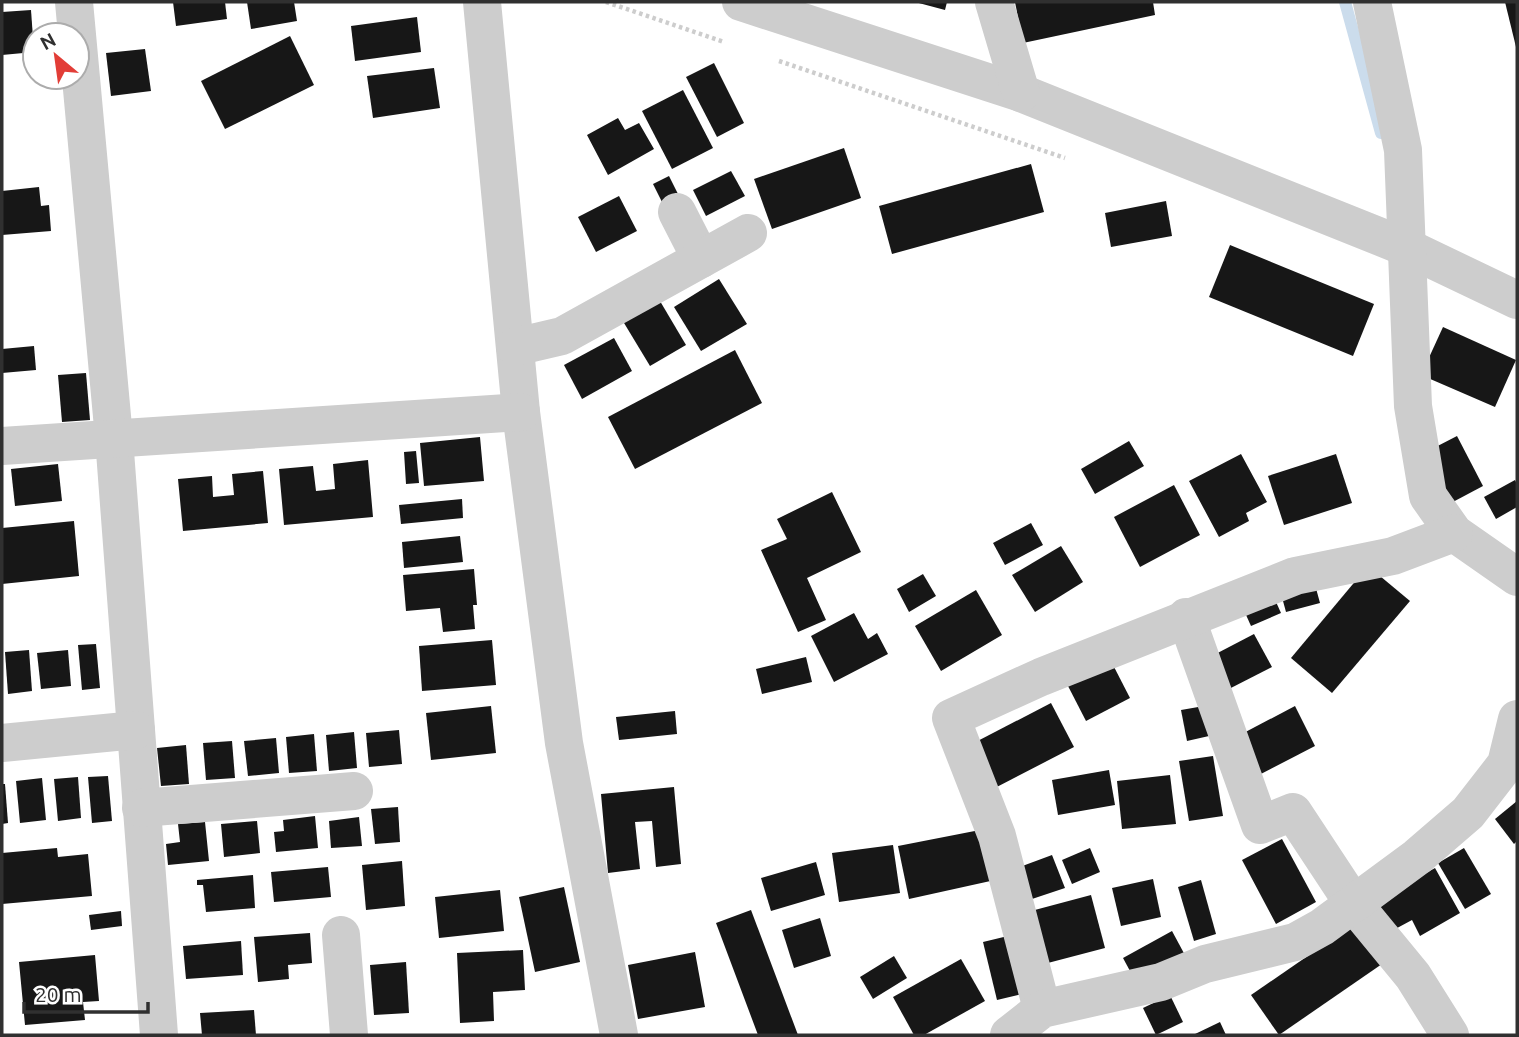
<svg xmlns="http://www.w3.org/2000/svg" width="1519" height="1037" font-family="Ubuntu,sans-serif">
  <style>
    .lines { fill: none; stroke-linecap: round; stroke-linejoin: round }
    .stream { stroke: #cbdcec; stroke-width: 12 }
    .building { fill: #171717 }
    .path { stroke: #cdcdcd; stroke-width: 4.5; stroke-dasharray: 3.5 3.5; stroke-linecap: butt }
    .minor { stroke: #cdcdcd; stroke-width: 38 }
  </style>
  <rect width="100%" height="100%" fill="#fff"/>
  <g class="lines">
    <polyline class="stream" points="1345,2 1381,133"/>
  </g>
  <g class="building">
    <polygon points="173,2 225,2 227,19 176,26"/>
    <polygon points="247,2 294,2 297,21 251,29"/>
    <polygon points="915,2 947,2 945,10"/>
    <polygon points="1015,2 1153,2 1155,15 1023,43"/>
    <polygon points="1505,2 1517,2 1517,47 1516,47"/>
    <polygon points="31,10 34,52 2,55 2,12"/>
    <polygon points="417,17 421,52 355,61 351,26"/>
    <polygon points="290,36 314,85 225,129 201,81"/>
    <polygon points="145,49 151,91 111,96 106,53"/>
    <polygon points="714,63 744,123 717,137 686,77"/>
    <polygon points="434,68 440,108 373,118 367,76"/>
    <polygon points="683,90 713,148 672,169 642,111"/>
    <polygon points="618,118 625,130 639,123 654,149 608,175 587,135"/>
    <polygon points="844,148 861,198 772,229 754,179"/>
    <polygon points="1031,164 1044,212 892,254 879,206"/>
    <polygon points="731,171 745,196 706,216 693,190"/>
    <polygon points="669,176 679,196 663,204 653,184"/>
    <polygon points="39,187 41,206 49,205 51,231 2,235 2,191"/>
    <polygon points="619,196 637,231 596,252 578,217"/>
    <polygon points="1166,201 1172,236 1111,247 1105,213"/>
    <polygon points="1230,245 1374,304 1353,356 1209,297"/>
    <polygon points="719,279 747,324 701,351 674,307"/>
    <polygon points="657,296 686,345 650,366 621,318"/>
    <polygon points="1443,327 1516,360 1495,407 1421,375"/>
    <polygon points="614,338 632,371 582,399 564,365"/>
    <polygon points="34,346 36,370 2,373 2,349"/>
    <polygon points="735,350 762,403 635,469 608,417"/>
    <polygon points="86,373 90,420 62,422 58,375"/>
    <polygon points="1457,436 1483,486 1451,503 1424,453"/>
    <polygon points="480,437 484,481 424,486 420,443"/>
    <polygon points="1129,441 1144,466 1095,494 1081,469"/>
    <polygon points="416,451 419,483 406,484 404,452"/>
    <polygon points="1241,454 1267,502 1246,513 1249,521 1219,537 1189,481"/>
    <polygon points="1336,454 1352,503 1284,525 1268,476"/>
    <polygon points="368,460 373,517 284,525 279,469 313,466 316,491 335,489 333,464"/>
    <polygon points="58,464 62,501 15,506 11,469"/>
    <polygon points="263,471 268,523 183,531 178,479 212,476 213,497 234,495 232,474"/>
    <polygon points="1515,480 1517,484 1517,507 1496,519 1484,497"/>
    <polygon points="1174,485 1200,535 1140,567 1114,517"/>
    <polygon points="832,492 861,552 807,578 826,620 798,632 761,550 787,539 777,519"/>
    <polygon points="462,499 463,518 401,524 399,505"/>
    <polygon points="74,521 79,576 2,584 2,528"/>
    <polygon points="1031,523 1043,545 1005,565 993,543"/>
    <polygon points="460,536 463,562 404,568 402,542"/>
    <polygon points="1061,546 1083,582 1035,612 1012,575"/>
    <polygon points="1368,566 1410,601 1332,693 1291,658"/>
    <polygon points="474,569 477,605 473,605 475,629 443,632 440,608 406,611 403,575"/>
    <polygon points="923,574 936,596 909,612 897,589"/>
    <polygon points="1314,581 1320,603 1286,612 1280,590"/>
    <polygon points="976,590 1002,635 941,671 915,626"/>
    <polygon points="1272,593 1281,613 1251,626 1242,606"/>
    <polygon points="854,613 868,639 877,633 888,654 834,682 811,636"/>
    <polygon points="1254,634 1272,667 1225,691 1208,658"/>
    <polygon points="492,640 496,685 422,691 419,646"/>
    <polygon points="96,644 100,688 82,690 78,645"/>
    <polygon points="29,650 32,691 8,694 5,652"/>
    <polygon points="68,650 71,686 41,689 37,653"/>
    <polygon points="806,657 812,682 762,694 756,669"/>
    <polygon points="1112,663 1130,698 1086,721 1068,686"/>
    <polygon points="1051,703 1074,747 991,790 968,746"/>
    <polygon points="491,706 496,753 431,760 426,713"/>
    <polygon points="1204,706 1209,736 1187,741 1181,710"/>
    <polygon points="1295,706 1315,746 1257,776 1236,737"/>
    <polygon points="675,711 677,734 619,740 616,717"/>
    <polygon points="399,730 402,764 369,767 366,733"/>
    <polygon points="354,732 357,768 329,771 326,735"/>
    <polygon points="314,734 317,771 289,773 286,737"/>
    <polygon points="276,738 279,773 248,776 244,741"/>
    <polygon points="232,741 235,778 206,780 203,743"/>
    <polygon points="186,745 189,784 161,786 157,748"/>
    <polygon points="1213,756 1223,816 1189,821 1179,761"/>
    <polygon points="1109,770 1115,805 1058,815 1052,780"/>
    <polygon points="1170,775 1176,824 1122,829 1117,781"/>
    <polygon points="108,776 112,821 92,823 88,777"/>
    <polygon points="78,777 81,818 58,821 54,779"/>
    <polygon points="42,778 46,820 20,823 16,781"/>
    <polygon points="2,784 5,784 8,823 2,824"/>
    <polygon points="674,787 681,864 656,867 652,821 635,822 640,869 608,873 601,794"/>
    <polygon points="1517,801 1517,841 1514,844 1495,819"/>
    <polygon points="398,807 400,842 375,844 371,809"/>
    <polygon points="315,816 318,848 276,852 274,832 284,831 283,820"/>
    <polygon points="359,817 362,846 331,848 329,821"/>
    <polygon points="257,821 260,853 224,857 221,824"/>
    <polygon points="205,822 209,861 168,865 166,844 180,842 178,824"/>
    <polygon points="985,829 995,880 909,899 898,846"/>
    <polygon points="1282,839 1316,902 1276,924 1242,860"/>
    <polygon points="893,845 900,893 839,902 832,853"/>
    <polygon points="57,848 58,857 88,854 92,896 2,904 2,853"/>
    <polygon points="1090,848 1100,872 1072,884 1062,860"/>
    <polygon points="1464,848 1491,894 1465,909 1438,863"/>
    <polygon points="1052,855 1065,888 1029,900 1017,868"/>
    <polygon points="402,861 405,906 366,910 362,865"/>
    <polygon points="816,862 825,895 771,911 761,878"/>
    <polygon points="328,867 331,897 274,902 271,872"/>
    <polygon points="1435,868 1460,913 1420,936 1412,920 1386,934 1370,905"/>
    <polygon points="253,875 255,908 206,912 203,885 197,885 197,880"/>
    <polygon points="1153,879 1161,917 1121,926 1112,888"/>
    <polygon points="1201,880 1216,934 1194,941 1178,887"/>
    <polygon points="564,887 580,962 535,972 519,897"/>
    <polygon points="500,890 504,931 439,938 435,897"/>
    <polygon points="1091,895 1105,948 1044,964 1031,911"/>
    <polygon points="751,910 798,1035 758,1035 716,923"/>
    <polygon points="121,911 122,926 91,930 89,915"/>
    <polygon points="820,918 831,956 794,968 782,930"/>
    <polygon points="1354,924 1382,964 1279,1035 1251,995"/>
    <polygon points="1172,931 1186,957 1137,984 1123,958"/>
    <polygon points="310,933 312,963 288,965 289,979 258,982 254,937"/>
    <polygon points="1012,935 1026,993 997,1000 983,942"/>
    <polygon points="241,941 243,975 186,979 183,946"/>
    <polygon points="523,950 525,990 493,992 494,1021 460,1023 457,953"/>
    <polygon points="695,952 705,1007 638,1019 628,965"/>
    <polygon points="95,955 99,1001 83,1002 85,1020 25,1025 19,962"/>
    <polygon points="894,956 907,978 873,999 860,977"/>
    <polygon points="961,959 985,1001 924,1035 914,1035 893,997"/>
    <polygon points="406,962 409,1013 374,1015 370,965"/>
    <polygon points="1170,995 1183,1022 1156,1035 1143,1008"/>
    <polygon points="254,1010 256,1035 202,1035 200,1013"/>
    <polygon points="1220,1022 1226,1035 1193,1035"/>
  </g>
  <g class="lines">
    <g class="path">
      <polyline points="606,2 724,42"/>
      <polyline points="779,61 1065,158"/>
    </g>
    <g class="minor">
      <polyline points="74,2 114,438 159,1035"/>
      <polyline points="482,2 521,412 564,743 619,1035"/>
      <polyline points="741,2 1021,93 1408,248 1517,300"/>
      <polyline points="994,2 1021,93"/>
      <polyline points="1372,2 1403,150 1413,406 1428,496 1454,533 1517,577"/>
      <polyline points="677,212 701,259"/>
      <polyline points="515,347 562,336 748,233"/>
      <polyline points="2,446 521,412"/>
      <polyline points="1186,617 1260,825 1293,812 1353,903 1413,976 1450,1035"/>
      <polyline points="2,743 136,730"/>
      <polyline points="141,808 354,791"/>
      <polyline points="341,935 349,1035"/>
      <polyline points="1042,1009 997,836 951,718 1041,677 1295,576 1393,556 1454,533"/>
      <polyline points="1009,1035 1042,1009 1161,982 1205,964 1295,942 1322,927 1417,857 1468,813 1506,764 1517,719"/>
    </g>
  </g>
  <rect width="1519" height="1037" fill="none" stroke="#303030" stroke-width="7"/>
  <g transform="translate(56 56) rotate(331)"><circle r="33" fill="#ffffff" stroke="#acacac" stroke-width="2"/>
  <path d="M0-5L12 26L0 18L-12 26Z" fill="#e23d37"/>
  <text y="-10" font-size="19" font-weight="bold" text-anchor="middle" fill="#303030">N</text>
  </g>
  <path d="M24 1002v10h124v-10" fill="none" stroke="#303030" stroke-width="3.5"/>
  <text x="35" y="1002" font-size="21" fill="#303030" stroke="#ffffff" stroke-width="5" paint-order="stroke">20 m</text>
</svg>
